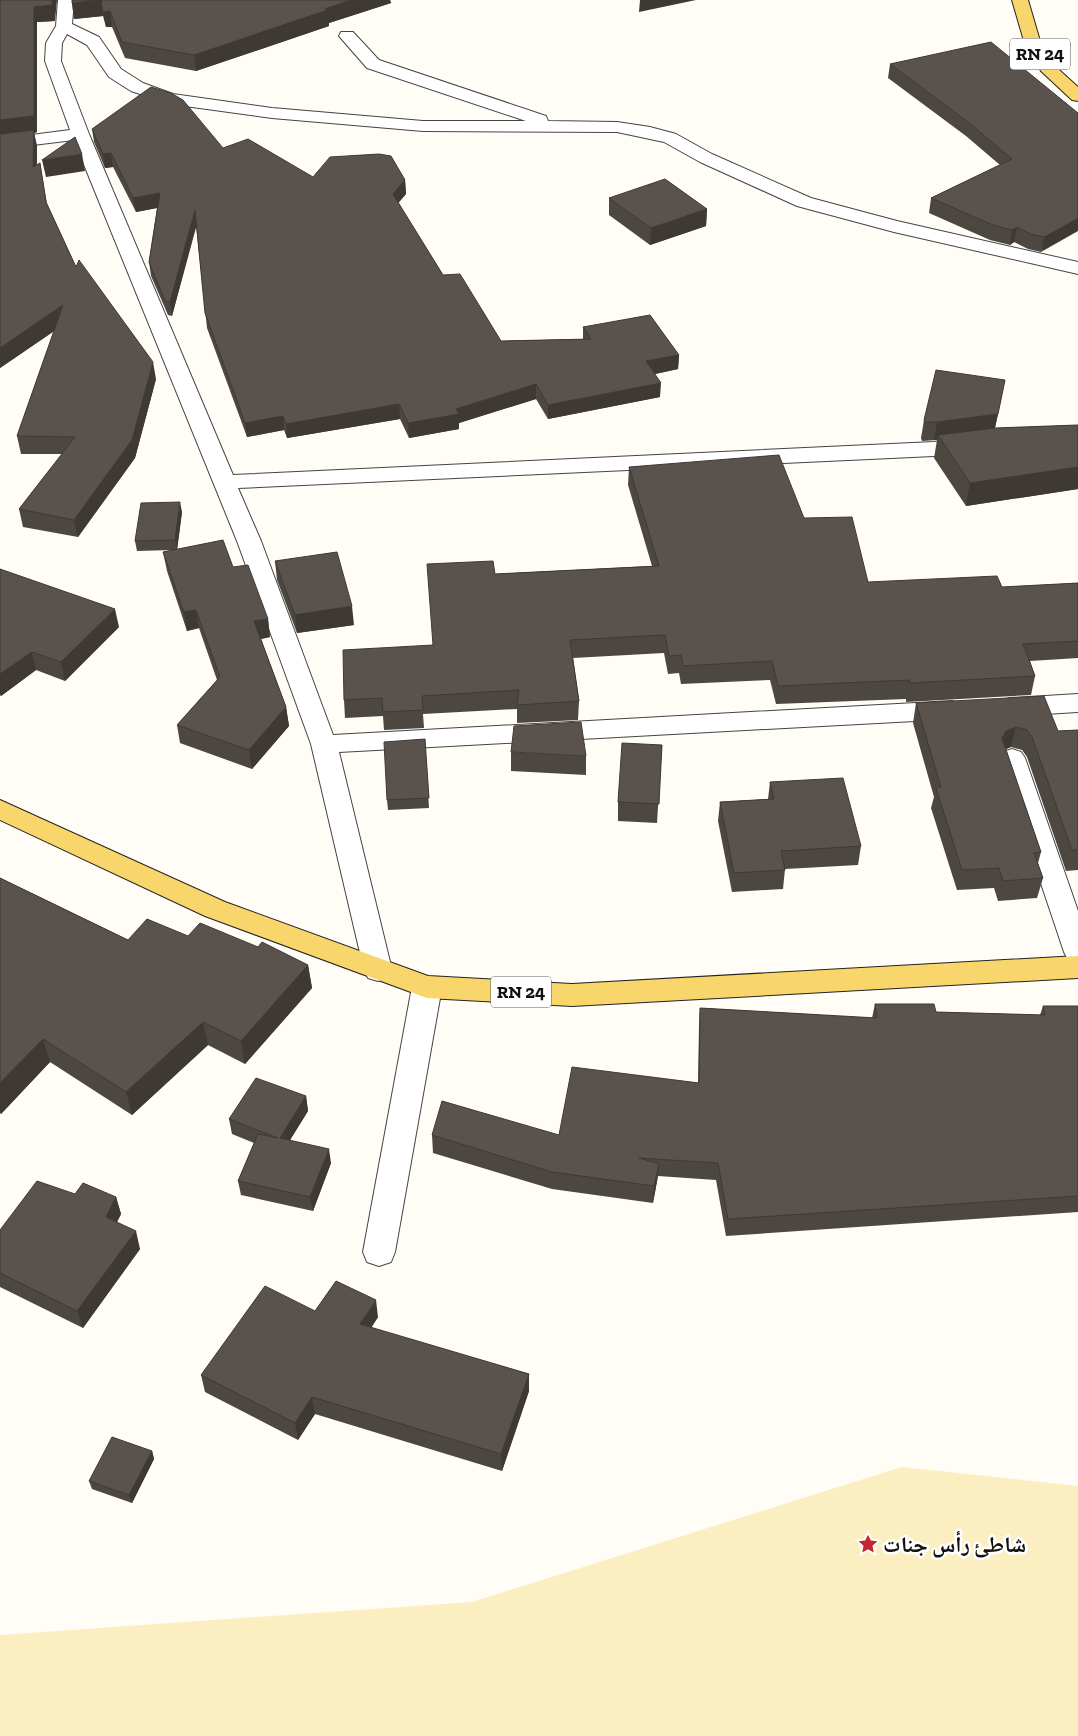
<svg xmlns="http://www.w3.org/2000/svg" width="1078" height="1736" font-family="'Zilla Slab','Noto Naskh Arabic',serif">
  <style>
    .sand { fill: #fbeec1 }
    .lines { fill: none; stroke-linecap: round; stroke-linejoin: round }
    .minor-casing { stroke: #444; stroke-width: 2 }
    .primary-casing { stroke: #222; stroke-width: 2 }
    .minor { fill: #fff; fill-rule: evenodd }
    .primary { fill: #f9d66b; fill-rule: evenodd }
    .wall { fill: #4d4742 }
    .shaded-wall { fill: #3f3936 }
    .building { fill: #5a524d; stroke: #3f3936 }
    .labels { text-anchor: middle; stroke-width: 5; stroke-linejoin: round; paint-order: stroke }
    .shield { fill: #fff; stroke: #585858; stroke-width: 1 }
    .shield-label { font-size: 18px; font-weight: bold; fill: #111 }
    .near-poi-label { font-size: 22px; font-weight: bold; fill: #111; stroke: #fff; text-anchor: start }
  </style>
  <rect width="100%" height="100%" fill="#fffdf5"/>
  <polygon class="sand" points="902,1467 1078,1486 1078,1736 0,1736 0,1635 472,1602"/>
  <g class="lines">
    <defs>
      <g id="minor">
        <polygon points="58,0 74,0 72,24 99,37 121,69 143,83 173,94 272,108 423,121 526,121 367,68 339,36 341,32 353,32 379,60 546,116 548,121 617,122 650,127 676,134 712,154 811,198 897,221 1078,262 1078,274 894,232 797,206 700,162 664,142 617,132 423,131 272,118 170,104 131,91 109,77 87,45 67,34 62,43 61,61 89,134 233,475 934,442 972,437 980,439 983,444 980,449 934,456 238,488 261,541 333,735 952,701 961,704 965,710 961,716 952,719 339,752 392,970 388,978 378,981 368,978 364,970 311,744 237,541 74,140 0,149 0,139 70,130 45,61 46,43 56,26"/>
        <polygon points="1078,694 1078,712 1010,716 1001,713 997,707 1001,701 1010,698"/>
        <polygon points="1012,749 1021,752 1025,758 1078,911 1078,963 1068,960 1064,952 999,758 1003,752"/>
        <polygon points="427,976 437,979 442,987 395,1252 391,1262 379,1266 367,1262 363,1252 412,987 417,979"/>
      </g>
      <g id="primary">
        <polygon points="1012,0 1028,0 1040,41 1057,68 1078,87 1078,101 1072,100 1041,71 1024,41"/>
        <polygon points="0,800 225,902 428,976 572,984 1078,956 1078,978 572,1006 427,998 205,916 0,820"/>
      </g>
    </defs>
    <use href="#minor" class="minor-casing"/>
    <use href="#primary" class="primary-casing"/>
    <use href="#minor" class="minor"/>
    <use href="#primary" class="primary"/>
  </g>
  <g class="wall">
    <polygon points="0,0 55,21 37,22 37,132 34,133 37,146 37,165 40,163 47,204 76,267 156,379 135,458 78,537 23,527 19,509 62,454 21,454 17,436 54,331 0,368"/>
    <polygon points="72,0 390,0 391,3 329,23 329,26 196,71 125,58 112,27 106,27 103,16 74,19 72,3"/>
    <polygon points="890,64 1078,113 1041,252 1028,249 1014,242 1010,245 990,240 929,213 931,198 1000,165 966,136 888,78"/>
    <polygon points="92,129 223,148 313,177 405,180 406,194 398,203 443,275 501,341 583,339 583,327 679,355 678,369 655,374 660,397 548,419 536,399 459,423 459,429 409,438 400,419 287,438 284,430 247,437 207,328 196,225 172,316 168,315 151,276 149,262 157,208 136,212 113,167 105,168 94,142"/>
    <polygon points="609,198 707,209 706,226 650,245 609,215"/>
    <polygon points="1005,380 995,428 1078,425 1078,489 966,506 934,458 937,440 922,441 921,438 924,420"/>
    <polygon points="629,467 804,518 868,582 1002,587 1078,583 1078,658 1030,661 1035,676 1031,695 906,702 906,699 776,704 770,680 681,684 679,673 668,674 664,653 573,658 579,701 578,720 517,723 517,709 423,714 424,728 384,730 383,716 345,718 344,700 432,645 495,574 652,566 628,485"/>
    <polygon points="182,512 177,550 233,567 268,619 270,637 261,639 286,707 289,726 252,769 180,743 177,725 217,680 199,628 187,631 167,571 163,552 173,550 137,551 135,541"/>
    <polygon points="275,561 354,625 297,633 277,580"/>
    <polygon points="0,569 119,627 65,681 36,670 1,696 0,695"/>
    <polygon points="916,703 1058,731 1078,730 1078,870 1066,871 1027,757 1022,750 1011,747 1006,749 1041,852 1038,863 1043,878 1037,898 998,901 994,888 957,890 931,808 934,797 913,723"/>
    <polygon points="425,739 429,808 388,810 387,800"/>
    <polygon points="662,745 657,823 618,821 618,802"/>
    <polygon points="511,752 586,756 586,775 511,771"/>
    <polygon points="770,782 861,846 858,865 785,869 783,889 732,892 718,821 720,802 768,799"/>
    <polygon points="0,878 128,940 188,936 258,947 308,965 312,988 245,1064 208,1045 132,1115 50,1062 1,1114 0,1113"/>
    <polygon points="875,1004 936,1012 1040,1015 1043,1006 1078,1006 1078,1212 726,1236 716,1180 658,1176 653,1203 552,1189 433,1153 432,1135 559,1135 698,1083 699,1026 700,1008 872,1018"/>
    <polygon points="306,1096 308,1111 290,1140 331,1163 313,1211 241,1195 238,1181 254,1143 232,1134 229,1119"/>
    <polygon points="75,1194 116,1197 121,1214 117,1222 140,1249 83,1328 0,1287 0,1230"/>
    <polygon points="315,1311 378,1317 371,1328 529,1374 529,1391 502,1471 315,1414 298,1440 205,1392 201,1375"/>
    <polygon points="152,1451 154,1459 132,1503 92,1489 89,1481"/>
  </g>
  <g class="shaded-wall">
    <polygon points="52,0 57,0 55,21 37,22 37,132 34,133 37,146 37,184 0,137 0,120 34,7"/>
    <polygon points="101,0 103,16 74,19 72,3"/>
    <polygon points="351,0 390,0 391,3 329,23 329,26 196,71 194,55"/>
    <polygon points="640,0 696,0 639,12"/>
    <polygon points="110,11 112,27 106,27 103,12"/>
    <polygon points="111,153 113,167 105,168 103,154"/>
    <polygon points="82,154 85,171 46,177 42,160"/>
    <polygon points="405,180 406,194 394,208 393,194"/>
    <polygon points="160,193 162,207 136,212 133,198"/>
    <polygon points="707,209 706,226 650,245 651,228"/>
    <polygon points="195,210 197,224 172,316 170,302"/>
    <polygon points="1078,218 1078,231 1041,252 1044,237"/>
    <polygon points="1017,227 1014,242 1010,245 1012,230"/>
    <polygon points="63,305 66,323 0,368 0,348"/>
    <polygon points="679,355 678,369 646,376 646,361"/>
    <polygon points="153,362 156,379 135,458 78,537 74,520"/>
    <polygon points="661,383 660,397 548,419 548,405"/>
    <polygon points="536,384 536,399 459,423 459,429 409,438 408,423"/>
    <polygon points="399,404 400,419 287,438 286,424"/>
    <polygon points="998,414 994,432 938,435 937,440 934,440 937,422"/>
    <polygon points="283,416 284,430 247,437 245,423"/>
    <polygon points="1078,467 1078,489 966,506 970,483"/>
    <polygon points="180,502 182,512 177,550 175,540"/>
    <polygon points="352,606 354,625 297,633 295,615"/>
    <polygon points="115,609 119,627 65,681 61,662"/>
    <polygon points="196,610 199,628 187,631 184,612"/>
    <polygon points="268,619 270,637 256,640 254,621"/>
    <polygon points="32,652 36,670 1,696 0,693 0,674"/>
    <polygon points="286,707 289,726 252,769 249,750"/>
    <polygon points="1016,727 1011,747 1001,751 1002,738 1006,731"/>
    <polygon points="308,965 312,988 245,1064 241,1041"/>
    <polygon points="203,1022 208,1045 132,1115 126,1092"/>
    <polygon points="43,1039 50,1062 1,1114 0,1110 0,1083"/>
    <polygon points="306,1096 308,1111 282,1153 280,1138"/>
    <polygon points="329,1149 331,1163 313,1211 310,1197"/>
    <polygon points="659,1164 657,1181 653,1203 654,1186"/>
    <polygon points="116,1197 121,1214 111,1234 106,1217"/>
    <polygon points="136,1231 140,1249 83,1328 77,1311"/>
    <polygon points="376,1300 378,1317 362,1342 360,1324"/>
    <polygon points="529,1374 529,1391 502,1471 501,1454"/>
    <polygon points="312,1397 315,1414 298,1440 295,1423"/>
    <polygon points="152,1451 154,1459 132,1503 129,1495"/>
  </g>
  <g class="building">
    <polygon points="0,0 52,0 52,5 34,7 34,116 0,120"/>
    <polygon points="72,0 351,0 325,9 328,10 194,55 122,42 110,11 103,12 101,0 72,3"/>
    <polygon points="991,42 1078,113 1078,218 1044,237 1031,234 1017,227 1012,230 993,225 931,198 1012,159 968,122 890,64"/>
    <polygon points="151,87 171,93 183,100 223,148 248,139 313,177 330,157 379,154 391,156 405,180 393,194 443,275 460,274 501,341 591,339 583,327 650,315 679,355 646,361 661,383 548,405 536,384 456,409 459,414 408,423 399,404 286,424 283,416 245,423 205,313 195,210 170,302 165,301 149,262 160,193 133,198 111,153 103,154 92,129"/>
    <polygon points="34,130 33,167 40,163 46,202 76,267 79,260 153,362 132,440 74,520 19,509 75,437 17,436 63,305 0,348 0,134"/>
    <polygon points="75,137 82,154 42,160"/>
    <polygon points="665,179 707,209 651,228 609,198"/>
    <polygon points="936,370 1005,380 998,414 937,422 925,422 924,420"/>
    <polygon points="1078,425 1078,467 970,483 938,435 995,428"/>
    <polygon points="779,455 804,518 852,517 868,582 997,576 1002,587 1078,583 1078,641 1023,644 1035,676 910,683 909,680 778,686 772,661 683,666 681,655 669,656 665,635 570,640 579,701 517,705 519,690 422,696 423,710 383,712 382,698 344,700 343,650 433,645 427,564 493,561 495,574 659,566 629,467"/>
    <polygon points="180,502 175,540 135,541 141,503"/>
    <polygon points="223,540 233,567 248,565 268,619 254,621 286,707 249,750 177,725 220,677 196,610 184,612 163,552"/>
    <polygon points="337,552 352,606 295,615 275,561"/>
    <polygon points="0,569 115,609 61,662 32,652 0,674"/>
    <polygon points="1044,696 1058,731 1078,730 1078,850 1072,850 1032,737 1027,730 1016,727 1006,731 1002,738 1041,852 1034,853 1043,878 1003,881 999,868 962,870 936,788 941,787 916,703"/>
    <polygon points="581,722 586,756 511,752 514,726"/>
    <polygon points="425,739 429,798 387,800 384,742"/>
    <polygon points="622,743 662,745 659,804 618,802"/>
    <polygon points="843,778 861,846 781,851 785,870 734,873 720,802 774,799 770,782"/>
    <polygon points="0,878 128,940 147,919 188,936 200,923 258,947 262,942 308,965 241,1041 203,1022 126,1092 43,1039 0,1083"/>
    <polygon points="875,1004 934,1004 936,1012 1045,1015 1043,1006 1078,1006 1078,1196 728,1219 718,1163 639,1158 659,1164 654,1186 552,1172 432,1135 442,1101 559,1135 572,1067 699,1083 700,1008 877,1018"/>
    <polygon points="256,1078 306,1096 280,1138 329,1149 310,1197 238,1181 258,1134 278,1138 229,1119"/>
    <polygon points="37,1181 75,1194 83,1183 116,1197 106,1217 136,1231 77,1311 0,1273 0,1230"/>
    <polygon points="336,1281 376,1300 360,1324 529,1374 501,1454 312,1397 295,1423 201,1375 265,1286 315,1311"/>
    <polygon points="112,1437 152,1451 129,1495 89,1481"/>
  </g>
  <defs>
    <symbol id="sight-bare" viewBox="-9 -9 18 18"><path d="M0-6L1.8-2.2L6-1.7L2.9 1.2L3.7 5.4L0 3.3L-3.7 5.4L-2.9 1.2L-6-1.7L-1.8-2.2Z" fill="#c4262e" stroke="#fff" stroke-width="2.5" paint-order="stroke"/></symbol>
  </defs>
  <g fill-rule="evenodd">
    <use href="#sight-bare" x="854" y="1530" width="28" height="28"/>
  </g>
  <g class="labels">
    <g class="shield">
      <rect x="1010" y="38.5" width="60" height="31" rx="4"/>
      <rect x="491" y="976.5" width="60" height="31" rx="4"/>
    </g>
    <g class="shield-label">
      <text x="1040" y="60">RN 24</text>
      <text x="521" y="998">RN 24</text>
    </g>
    <g class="near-poi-label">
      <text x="883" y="1552">شاطئ رأس جنات</text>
    </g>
  </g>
</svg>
